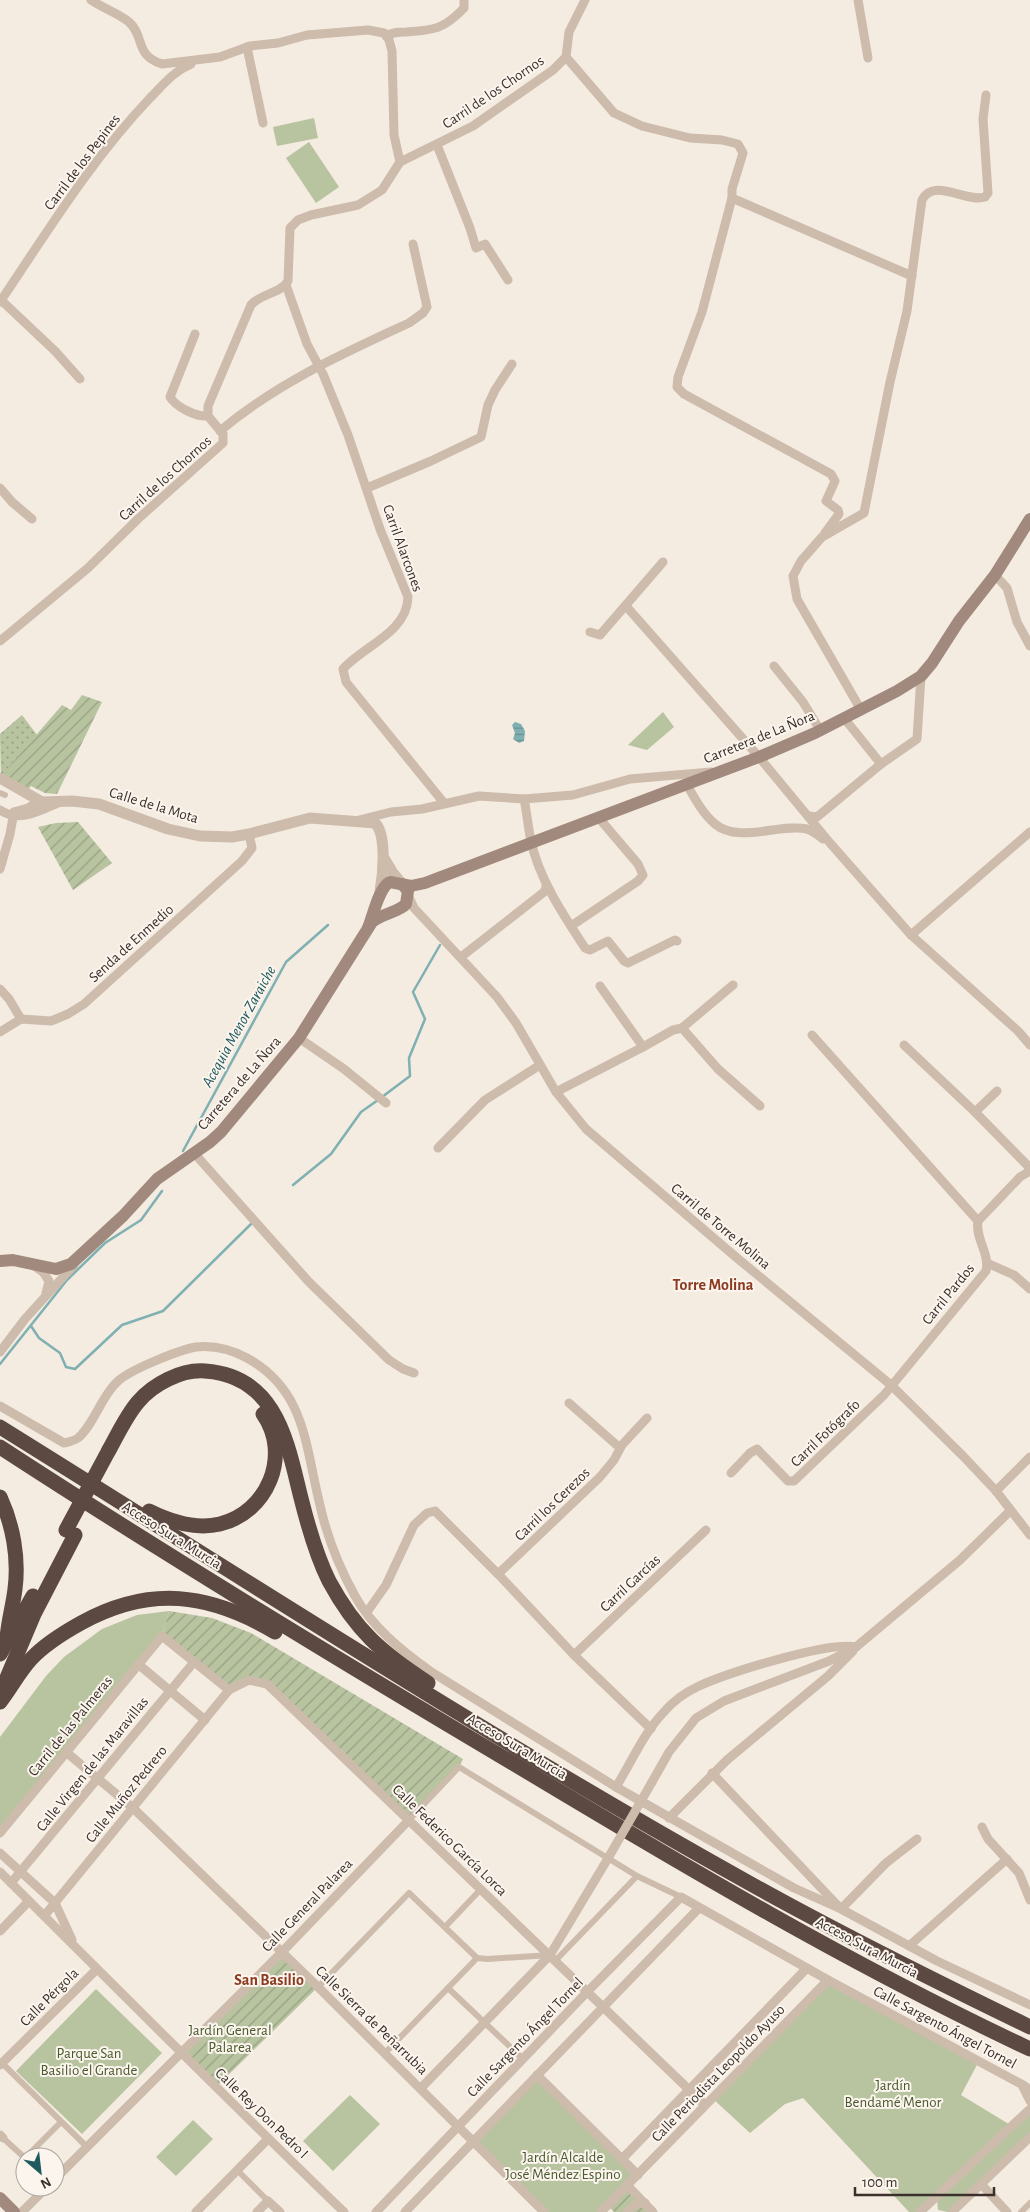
<svg xmlns="http://www.w3.org/2000/svg" width="1030" height="2212" font-family="'Alegreya Sans',sans-serif">
  <style>
    .grass { fill: url(#grass-dots) }
    .park { fill: #b8c4a0 }
    .garden { fill: url(#garden-furrows) }
    .water { fill: url(#water-rules) }
    .lines { fill: none; stroke-linecap: round; stroke-linejoin: round }
    .stream { stroke: #7fb0b2; stroke-width: 2.5 }
    .pedestrian { stroke: #cdbbac; stroke-width: 6 }
    .minor { stroke: #cdbbac; stroke-width: 9 }
    .tertiary { stroke: #cdbbac; stroke-width: 11 }
    .secondary { stroke: #a18a7d; stroke-width: 12 }
    .motorway { stroke: #5c4a42; stroke-width: 15 }
    .minor-bridge { stroke: #cdbbac; stroke-width: 9 }
    .motorway-bridge { stroke: #5c4a42; stroke-width: 15 }
    .labels { text-anchor: middle; stroke-width: 4; stroke-linejoin: round; paint-order: stroke }
    .street-label { font-size: 15px; fill: #3b302b; stroke: #fbf5ee }
    .park-label { font-size: 15px; fill: #4a5a2e; stroke: #fbf5ee }
    .water-label { font-size: 16px; font-style: italic; fill: #1f5a5e; stroke: #fbf5ee }
    .neighbourhood-label { font-size: 16px; font-weight: bold; fill: #8c3b22; stroke: #fbf5ee }
  </style>
  <defs>
    <pattern id="grass-dots" width="8" height="8" patternUnits="userSpaceOnUse" patternTransform="scale(1.25)"><rect width="8" height="8" fill="#b8c4a0"/><path d="M2 2h.1M6 6h.1" fill="none" stroke="#97a083" stroke-width="1.8" stroke-linecap="round"/></pattern>
    <pattern id="garden-furrows" width="10" height="10" patternUnits="userSpaceOnUse" patternTransform="scale(1.25)"><rect width="10" height="10" fill="#b8c4a0"/><path d="M-1 1l2-2M0 10L10 0M9 11l2-2" fill="none" stroke="#97a083"/></pattern>
    <pattern id="water-rules" width="6" height="5" patternUnits="userSpaceOnUse" patternTransform="scale(1.25)"><rect width="6" height="5" fill="#7fb0b2"/><path d="M0 2.5h6" fill="none" stroke="#699091"/></pattern>
  </defs>
  <rect width="100%" height="100%" fill="#f4ebe1"/>
  <polygon class="grass" points="22,715 37,735 1,776 0,734"/>
  <g class="park">
    <polygon points="314,118 318,138 277,146 273,127"/>
    <polygon points="309,142 339,187 316,203 286,158"/>
    <polygon points="663,712 674,727 647,750 628,745"/>
    <polygon points="169,1611 162,1636 0,1833 0,1737 46,1676 64,1657 102,1629 137,1615"/>
    <polygon points="828,1980 979,2061 961,2095 1012,2126 920,2212 909,2212 803,2098 785,2104 750,2133 712,2098"/>
    <polygon points="96,1989 162,2053 82,2134 16,2071"/>
    <polygon points="537,2075 638,2175 601,2212 544,2212 474,2141"/>
    <polygon points="350,2095 380,2124 333,2171 303,2141"/>
    <polygon points="1027,2115 1030,2115 1030,2135 950,2210 948,2212 938,2210 937,2200"/>
    <polygon points="193,2120 213,2139 176,2176 156,2157"/>
  </g>
  <g class="garden">
    <polygon points="82,695 102,702 57,794 45,793 31,786 28,790 1,776 62,705 71,710"/>
    <polygon points="78,822 112,863 73,890 38,827 56,823"/>
    <polygon points="169,1611 212,1618 251,1633 463,1759 459,1767 409,1820 267,1684 249,1680 229,1690 162,1636"/>
    <polygon points="282,1952 318,1987 216,2087 180,2052"/>
    <polygon points="628,2186 653,2212 614,2212 608,2206"/>
  </g>
  <polygon class="water" points="515,722 521,724 525,731 524,741 519,743 513,739 515,733 512,725"/>
  <g class="lines">
    <g class="stream">
      <polyline points="382,1097 410,1076 409,1058 425,1019 413,992 440,945"/>
      <polyline points="183,1151 286,962 328,925"/>
      <polyline points="293,1185 331,1154 361,1112 378,1100"/>
      <polyline points="31,1326 39,1338 60,1353 66,1367 75,1369 122,1325 163,1311 252,1223"/>
      <polyline points="0,1364 67,1280 105,1243 141,1220 162,1191"/>
    </g>
    <g class="pedestrian">
      <polyline points="0,793 5,795"/>
      <polyline points="409,1820 459,1767 637,1876 681,1897"/>
      <polyline points="445,1927 481,1889"/>
      <polyline points="477,1958 488,1959 550,1955"/>
      <polyline points="556,1960 637,1876"/>
      <polyline points="318,1987 409,1893 477,1958 385,2053"/>
      <polyline points="448,1988 523,2059"/>
      <polyline points="2,2063 87,2147"/>
      <polyline points="3,2138 25,2158"/>
      <polyline points="26,2157 61,2122"/>
      <polyline points="238,2171 268,2201"/>
      <polyline points="1021,2212 1030,2203"/>
    </g>
    <g class="minor">
      <path d="M91 0C103 8 119 14 129 22 145 36 134 55 162 64L220 57 250 46 278 43 307 35 368 30 384 33 389 40 392 51 394 135 400 162"/>
      <polyline points="858,0 868,58"/>
      <path d="M386 36C393 32 399 32 406 32 435 30 444 29 464 8V0"/>
      <polyline points="247,47 263,123"/>
      <polyline points="566,57 614,113 642,126 690,138 722,140 738,144 743,153 732,189 732,198 912,276"/>
      <polyline points="437,145 470,228 476,248 485,244 508,280"/>
      <polyline points="732,198 702,312 678,377 677,387 684,394 831,474 835,481 826,501 838,510 839,514 825,533"/>
      <path d="M286 285 307 344 323 374 348 435 380 529 408 597C407 633 363 646 343 669L346 682 444 803"/>
      <polyline points="1,300 55,351 80,379"/>
      <path d="M0 302C47 232 92 159 150 98 163 85 174 71 191 64"/>
      <path d="M195 334 170 397C176 407 196 417 208 416"/>
      <path d="M220 431C277 383 342 354 409 323L423 313 427 307 413 244"/>
      <polyline points="0,488 12,502 32,519"/>
      <polyline points="367,488 431,461 481,437 488,405 495,390 512,364"/>
      <polyline points="995,575 1007,588 1017,622 1030,646"/>
      <polyline points="626,606 759,757 830,843 911,935 1018,1031 1030,1045"/>
      <polyline points="590,632 600,635 663,562"/>
      <path d="M0 641 88 568 139 518 223 443V434L208 416V406L251 305C261 293 280 294 288 281L290 228 298 220 311 215 358 205 382 190 400 162 473 126 553 70 566 57 569 32 585 0"/>
      <polyline points="774,666 803,702 820,730"/>
      <path d="M861 710 797 599 793 576 801 561 822 537 864 513 890 382 907 311 922 200C934 177 966 203 985 197L988 193 983 119 986 95"/>
      <polyline points="844,718 881,764"/>
      <path d="M686 783C694 797 702 813 715 824 739 844 780 823 807 829 813 831 818 835 823 839"/>
      <path d="M524 799C527 813 528 827 531 841 539 879 564 916 585 948L590 950 608 941 624 961 628 963 675 940 677 941"/>
      <path d="M0 810C19 823 39 811 58 803"/>
      <polyline points="14,812 28,808 39,801"/>
      <polyline points="809,816 817,817 881,764 917,739 921,676"/>
      <polyline points="359,820 391,812 422,809 479,796 524,799 573,795 630,779 711,772"/>
      <polyline points="0,869 10,834 14,812"/>
      <polyline points="408,895 414,908 497,997 516,1023 556,1092 586,1129 737,1258 891,1385 964,1457 996,1491 1030,1535"/>
      <polyline points="571,926 638,881 643,875 638,864 598,817"/>
      <polyline points="911,935 1030,832"/>
      <polyline points="461,957 544,892 546,888 546,883"/>
      <polyline points="733,985 682,1028 718,1069 760,1106"/>
      <polyline points="600,986 643,1047 673,1030 682,1028"/>
      <polyline points="0,989 9,999 21,1019"/>
      <polyline points="0,1032 21,1019 51,1021 68,1014 84,1004 242,861 252,848 249,834"/>
      <polyline points="812,1035 978,1221"/>
      <polyline points="299,1038 344,1069 386,1103"/>
      <polyline points="904,1045 975,1112"/>
      <polyline points="997,1091 975,1112 1030,1168"/>
      <polyline points="556,1092 643,1047"/>
      <polyline points="438,1148 485,1100 540,1065"/>
      <polyline points="194,1153 309,1282 389,1360 403,1369 414,1373"/>
      <polyline points="987,1263 1014,1275 1030,1289"/>
      <polyline points="36,1267 43,1272 49,1281 46,1293"/>
      <polyline points="0,1352 25,1319 74,1265"/>
      <polyline points="569,1403 620,1448"/>
      <path d="M0 1406 64 1443C68 1442 74 1441 78 1438 93 1426 101 1397 117 1382 129 1370 179 1350 196 1347 214 1345 232 1350 247 1358 305 1390 305 1444 319 1501 326 1534 339 1567 355 1596 372 1627 402 1651 430 1671L616 1787 794 1888 841 1909 937 1961 1030 2005"/>
      <path d="M731 1473 750 1453 757 1449 788 1481H794L884 1395 986 1271C990 1253 975 1239 978 1221L1020 1177 1030 1171"/>
      <polyline points="996,1491 1030,1457"/>
      <polyline points="498,1574 600,1477 614,1460 622,1445 647,1418"/>
      <polyline points="367,1612 386,1585 414,1525 427,1513 435,1511 498,1574 574,1655 651,1729"/>
      <polyline points="574,1655 706,1530"/>
      <polyline points="138,1664 205,1720"/>
      <polyline points="66,1752 133,1808 318,1987 544,2212"/>
      <polyline points="712,1773 841,1909 886,1863 917,1839"/>
      <polyline points="652,1782 669,1752 696,1718 724,1701 829,1661 856,1647 960,1560 1010,1511"/>
      <path d="M616 1787C631 1763 643 1734 663 1713 672 1702 686 1692 699 1686 728 1673 828 1641 856 1647"/>
      <polyline points="669,1818 727,1760 828,1676 853,1651"/>
      <polyline points="982,1827 988,1839 1019,1873 1030,1900"/>
      <polyline points="0,1833 162,1636 229,1690"/>
      <polyline points="0,1853 55,1903 72,1940"/>
      <path d="M0 1872C114 1986 228 2100 344 2212"/>
      <polyline points="11,1883 194,1662"/>
      <polyline points="45,1915 229,1690 249,1680 267,1684 705,2105"/>
      <polyline points="0,1931 29,1901"/>
      <polyline points="909,1946 1007,1859"/>
      <polyline points="0,2065 96,1970"/>
      <polyline points="537,2075 638,2175"/>
      <polyline points="1023,2087 1030,2101"/>
      <polyline points="421,2088 550,1955 607,1860"/>
      <polyline points="0,2135 3,2138"/>
      <polyline points="622,2159 807,1968"/>
      <polyline points="55,2179 282,1952 409,1820"/>
      <polyline points="981,2184 1007,2212"/>
      <polyline points="628,2186 653,2212"/>
      <polyline points="22,2212 47,2187"/>
      <polyline points="196,2212 268,2139"/>
      <polyline points="257,2212 268,2201 280,2212"/>
      <polyline points="376,2212 588,1991 681,1897 828,1980 1023,2085 1030,2090"/>
      <polyline points="405,2212 699,1908"/>
      <polyline points="601,2212 828,1980"/>
      <polyline points="627,2212 636,2204 645,2203"/>
      <polyline points="920,2212 1030,2109"/>
      <polyline points="952,2212 1030,2137"/>
    </g>
    <g class="tertiary">
      <path d="M0 778 42 802 72 801 99 804 168 829 200 836 232 837 249 834 310 818 375 823C387 835 383 875 380 891"/>
      <polyline points="384,858 393,873 402,884"/>
    </g>
    <g class="secondary">
      <path d="M368 928C373 916 379 887 390 882L411 886 425 883 759 757 815 733 897 691 921 676 932 663 959 621 995 575 1030 519"/>
      <path d="M0 1261 13 1260 56 1269 71 1264 123 1216 157 1179 210 1142 221 1132 299 1038 372 922C383 913 399 912 406 904L408 891 402 884"/>
      <polyline points="0,2198 14,2212"/>
    </g>
    <g class="motorway">
      <path d="M0 1427C246 1580 489 1738 742 1879 836 1932 933 1980 1030 2027"/>
      <path d="M0 1447C169 1557 342 1662 516 1765 684 1866 853 1966 1030 2049"/>
      <path d="M109 1450C118 1434 126 1416 138 1402 153 1384 182 1369 205 1371 277 1376 287 1442 301 1498 308 1526 316 1555 329 1581 356 1631 381 1652 428 1683"/>
      <path d="M0 1497C13 1525 19 1558 15 1589 13 1606 8 1622 7 1639"/>
      <path d="M149 1511C171 1522 195 1530 220 1524 267 1513 292 1455 263 1414"/>
      <polyline points="0,1654 33,1596"/>
      <polyline points="1,1692 34,1614 75,1535"/>
      <path d="M0 1702C11 1688 19 1672 31 1659 45 1644 63 1633 81 1623 150 1585 209 1593 275 1632"/>
    </g>
    <polyline class="minor-bridge" points="607,1860 652,1782"/>
    <polyline class="motorway-bridge" points="66,1530 109,1450"/>
  </g>
  <g class="labels">
    <g class="street-label">
      <text transform="translate(493 92) rotate(-34)" y="5">Carril de los Chornos</text>
      <text transform="translate(82 162) rotate(-53)" y="5">Carril de los Pepines</text>
      <text transform="translate(165 478) rotate(-42)" y="5">Carril de los Chornos</text>
      <text transform="translate(403 548) rotate(70)" y="5">Carril Alarcones</text>
      <text transform="translate(759 737) rotate(-22)" y="5">Carretera de La Ñora</text>
      <text transform="translate(154 805) rotate(17)" y="5">Calle de la Mota</text>
      <text transform="translate(131 943) rotate(-42)" y="5">Senda de Enmedio</text>
      <text transform="translate(239 1083) rotate(-49)" y="5">Carretera de La Ñora</text>
      <text transform="translate(721 1226) rotate(40)" y="5">Carril de Torre Molina</text>
      <text transform="translate(948 1294) rotate(-51)" y="5">Carril Pardos</text>
      <text transform="translate(825 1433) rotate(-44)" y="5">Carril Fotógrafo</text>
      <text transform="translate(552 1504) rotate(-44)" y="5">Carril los Cerezos</text>
      <text transform="translate(172 1535) rotate(32)" y="5">Acceso Sur a Murcia</text>
      <text transform="translate(630 1583) rotate(-43)" y="5">Carril Garcías</text>
      <text transform="translate(70 1726) rotate(-51)" y="5">Carril de las Palmeras</text>
      <text transform="translate(517 1746) rotate(31)" y="5">Acceso Sur a Murcia</text>
      <text transform="translate(92 1764) rotate(-51)" y="5">Calle Virgen de las Maravillas</text>
      <text transform="translate(126 1794) rotate(-51)" y="5">Calle Muñoz Pedrero</text>
      <text transform="translate(450 1840) rotate(44)" y="5">Calle Federico García Lorca</text>
      <text transform="translate(307 1905) rotate(-46)" y="5">Calle General Palarea</text>
      <text transform="translate(867 1947) rotate(28)" y="5">Acceso Sur a Murcia</text>
      <text transform="translate(49 1997) rotate(-45)" y="5">Calle Pérgola</text>
      <text transform="translate(372 2020) rotate(44)" y="5">Calle Sierra de Peñarrubia</text>
      <text transform="translate(945 2027) rotate(28)" y="5">Calle Sargento Ángel Tornel</text>
      <text transform="translate(525 2037) rotate(-46)" y="5">Calle Sargento Ángel Tornel</text>
      <text transform="translate(718 2073) rotate(-46)" y="5">Calle Periodista Leopoldo Ayuso</text>
      <text transform="translate(262 2113) rotate(44)" y="5">Calle Rey Don Pedro I</text>
    </g>
    <g class="park-label">
      <text x="230" y="2035">Jardín General<tspan x="230" dy="17">Palarea</tspan></text>
      <text x="89" y="2058">Parque San<tspan x="89" dy="17">Basilio el Grande</tspan></text>
      <text x="893" y="2090">Jardín<tspan x="893" dy="17">Bendamé Menor</tspan></text>
      <text x="563" y="2162">Jardín Alcalde<tspan x="563" dy="17">José Méndez Espino</tspan></text>
    </g>
    <g class="water-label">
      <text transform="translate(238 1026) rotate(-61)" y="6">Acequia Menor Zaraiche</text>
    </g>
    <g class="neighbourhood-label">
      <text x="713" y="1290">Torre Molina</text>
      <text x="269" y="1985">San Basilio</text>
    </g>
  </g>
  <g transform="translate(40 2172) rotate(152)"><circle r="24" fill="#fbf5ee" stroke="#aea6a0"/>
  <path d="M0-4L9 19L0 12L-9 19Z" fill="#1f5a5e"/>
  <text y="-8" font-size="14" font-weight="bold" text-anchor="middle" fill="#3b302b">N</text>
  </g>
  <path d="M855 2187v8h139v-8" fill="none" stroke="#3b302b" stroke-width="2.5"/>
  <text x="862" y="2187" font-size="15" fill="#3b302b" stroke="#fbf5ee" stroke-width="4" paint-order="stroke">100 m</text>
</svg>
